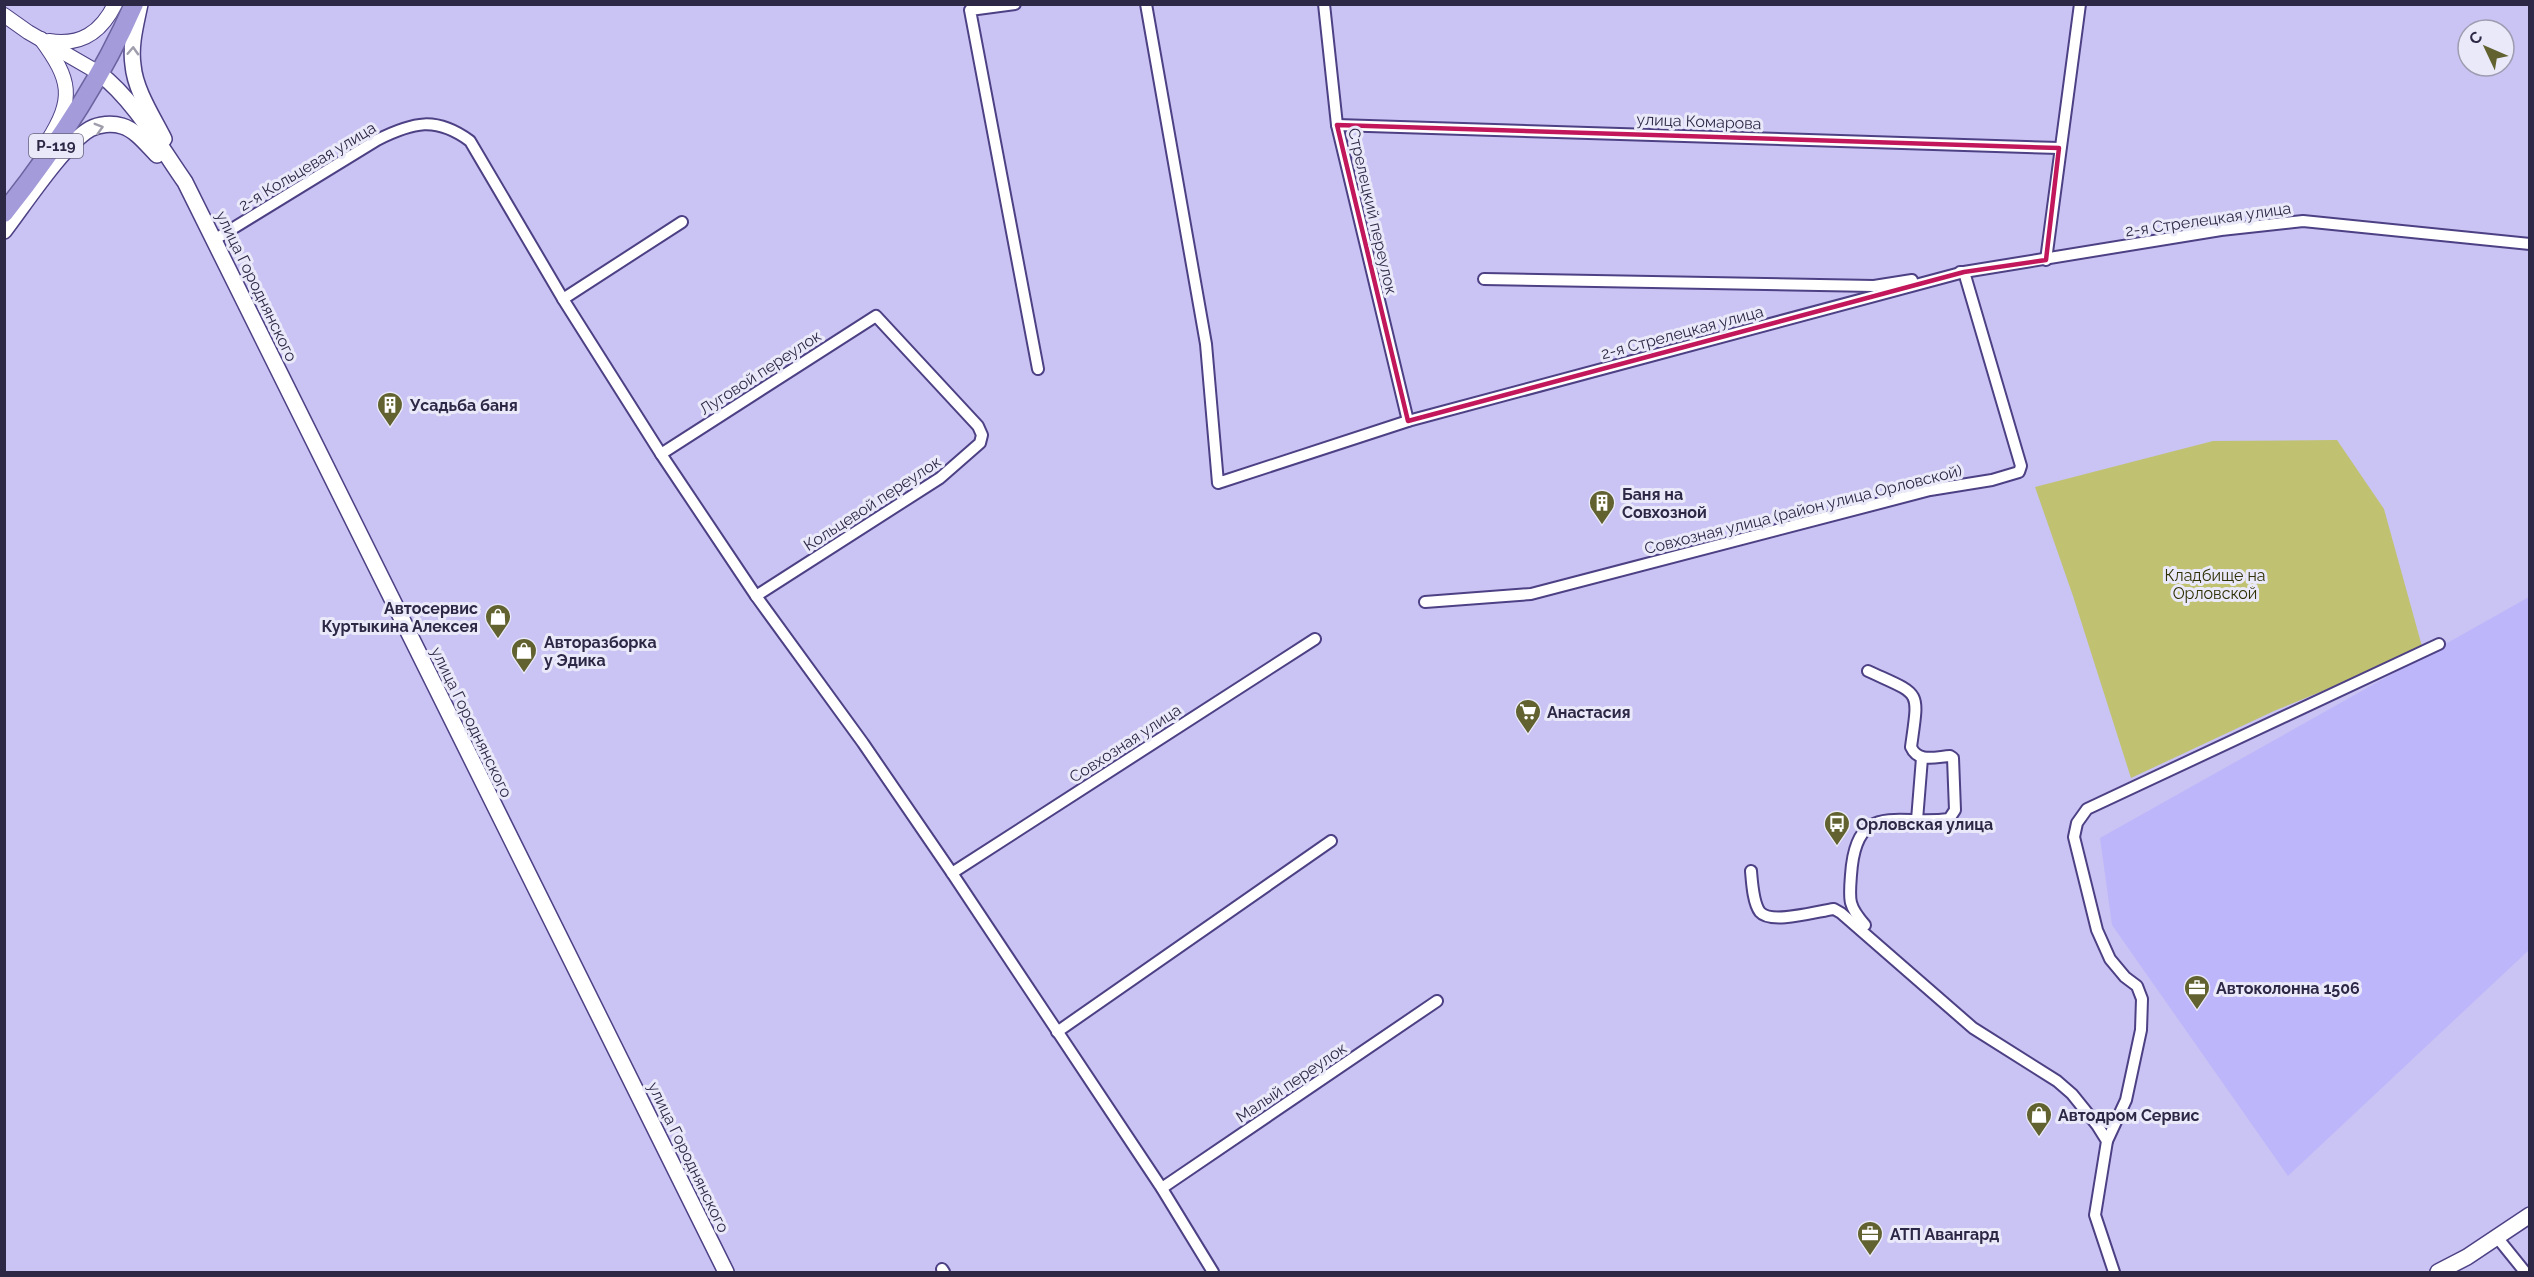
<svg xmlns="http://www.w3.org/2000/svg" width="2534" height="1277" font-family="Raleway,sans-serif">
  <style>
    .built { fill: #beb6fa }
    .green { fill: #c0c271 }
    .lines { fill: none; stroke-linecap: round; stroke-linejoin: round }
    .minor-casing { stroke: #4d4084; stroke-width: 14 }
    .tertiary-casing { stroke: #4d4084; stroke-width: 16 }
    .secondary-casing { stroke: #4d4084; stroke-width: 18 }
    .trunk-casing { stroke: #6c63a0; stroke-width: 21 }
    .minor { stroke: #fff; stroke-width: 10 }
    .tertiary { stroke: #fff; stroke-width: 14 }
    .secondary { stroke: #fff; stroke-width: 15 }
    .trunk { stroke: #a49cda; stroke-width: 18 }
    .oneway { stroke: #a09eac }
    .marked { fill: none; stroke: #c2185b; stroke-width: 4.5; stroke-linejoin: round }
    .labels { text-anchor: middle; stroke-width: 6; stroke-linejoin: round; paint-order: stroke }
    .shield { fill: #eae9f9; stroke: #66627c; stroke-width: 1.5 }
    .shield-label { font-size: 15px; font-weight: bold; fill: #2d2846 }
    .street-label { font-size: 16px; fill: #2d2846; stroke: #eae9f9 }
    .poi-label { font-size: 16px; font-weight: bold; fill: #2d2846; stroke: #eae9f9; text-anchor: start }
    .park-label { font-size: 16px; fill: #303006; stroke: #eae9f9 }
  </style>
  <rect width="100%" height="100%" fill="#c9c4f3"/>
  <polygon class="built" points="2529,597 2529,950 2288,1176 2112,925 2100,838"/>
  <polygon class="green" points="2337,440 2384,509 2423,650 2274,711 2131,778 2073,596 2035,487 2213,441"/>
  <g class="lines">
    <defs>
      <g id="minor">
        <polyline points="1015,4 970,10 1038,369"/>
        <polyline points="1146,4 1206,344 1218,483 1408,421 1964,272 2221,230 2303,221 2530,244"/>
        <polyline points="1324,4 1337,125 1408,421"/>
        <polyline points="1337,125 2059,148"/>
        <path d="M214 240 377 140C413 122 436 116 470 141L563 299 661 454 756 596 863 743 952 873 1161 1187 1213 1272"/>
        <polyline points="2046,260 2080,4"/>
        <polyline points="1484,279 1874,286 1912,280"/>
        <polyline points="563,299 682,222"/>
        <polyline points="661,454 876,316 978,426 982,435 980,443 940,478 756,596"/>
        <polyline points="1425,602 1531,594 1930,490 1992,480 2019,472 2021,466 1964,272 1960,272"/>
        <polyline points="1917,820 1922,758"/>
        <path d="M1751 871C1752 882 1753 903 1760 912 1771 925 1818 911 1834 909L1841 913 1973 1028 2057 1081 2072 1094 2097 1125 2107 1141 2095 1215 2114 1272"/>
        <polyline points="952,873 1315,639"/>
        <path d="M1865 925C1848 906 1849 900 1851 875 1856 799 1897 826 1949 819L1955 810 1953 758 1950 756C1935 757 1918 763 1911 747 1919 688 1922 696 1868 671"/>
        <polyline points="1057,1032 1331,841"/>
        <polyline points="2107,1141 2126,1100 2141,1030 2142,999 2137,986 2125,977 2110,959 2097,930 2074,837 2077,823 2087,809 2439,644"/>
        <polyline points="1162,1188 1437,1001"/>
        <polyline points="2496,1236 2525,1272"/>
        <polyline points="942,1269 944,1272"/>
      </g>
      <g id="tertiary">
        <polyline points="4,15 28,32 99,73"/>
        <path d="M41 39C71 80 75 98 47 142"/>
        <path d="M49 41C80 46 101 33 115 4"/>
      </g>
      <g id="secondary">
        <path d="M140 4C136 24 130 45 133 65 135 90 153 117 164 139"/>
        <path d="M99 73C135 101 159 145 185 182L726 1272"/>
        <path d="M4 231C24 205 64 144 90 129 99 124 112 123 122 126 136 130 147 145 157 155"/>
        <polyline points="2438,1272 2467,1257 2530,1215"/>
      </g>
      <path id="trunk" d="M4 213C55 149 101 80 134 4"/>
    </defs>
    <use href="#minor" class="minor-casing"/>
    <use href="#tertiary" class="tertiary-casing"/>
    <use href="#secondary" class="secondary-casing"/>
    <use href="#trunk" class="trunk-casing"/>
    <use href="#minor" class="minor"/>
    <use href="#tertiary" class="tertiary"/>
    <use href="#secondary" class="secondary"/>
    <use href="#trunk" class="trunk"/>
  </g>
  <defs><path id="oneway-chevron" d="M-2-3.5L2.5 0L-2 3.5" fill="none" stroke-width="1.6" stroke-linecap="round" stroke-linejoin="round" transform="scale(1.5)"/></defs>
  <g class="oneway">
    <use href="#oneway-chevron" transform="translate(133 51) rotate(-87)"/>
    <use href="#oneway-chevron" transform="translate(99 128) rotate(-16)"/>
  </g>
  <path class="marked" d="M1337 125 2059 148 2046 260 1964 272 1408 421Z"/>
  <defs>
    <symbol id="building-pin" viewBox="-11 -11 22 30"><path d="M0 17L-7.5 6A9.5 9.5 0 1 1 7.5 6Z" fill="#61622f" stroke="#eae9f9"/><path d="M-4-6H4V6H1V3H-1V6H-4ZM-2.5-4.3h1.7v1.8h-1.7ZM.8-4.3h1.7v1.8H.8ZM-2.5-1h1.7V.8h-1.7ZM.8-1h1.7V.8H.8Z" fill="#fff"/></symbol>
    <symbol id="shop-pin" viewBox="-11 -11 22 30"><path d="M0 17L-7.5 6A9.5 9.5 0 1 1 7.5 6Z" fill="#61622f" stroke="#eae9f9"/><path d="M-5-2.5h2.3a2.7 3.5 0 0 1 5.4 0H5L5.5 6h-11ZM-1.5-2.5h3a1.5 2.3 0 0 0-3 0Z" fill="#fff"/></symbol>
    <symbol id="supermarket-pin" viewBox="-11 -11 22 30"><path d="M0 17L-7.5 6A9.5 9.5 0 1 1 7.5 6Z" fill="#61622f" stroke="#eae9f9"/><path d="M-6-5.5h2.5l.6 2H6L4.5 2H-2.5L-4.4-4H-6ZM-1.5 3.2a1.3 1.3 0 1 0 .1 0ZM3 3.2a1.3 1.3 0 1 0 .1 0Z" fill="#fff"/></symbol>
    <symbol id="bus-pin" viewBox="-11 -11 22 30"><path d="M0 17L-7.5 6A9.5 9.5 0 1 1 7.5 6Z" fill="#61622f" stroke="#eae9f9"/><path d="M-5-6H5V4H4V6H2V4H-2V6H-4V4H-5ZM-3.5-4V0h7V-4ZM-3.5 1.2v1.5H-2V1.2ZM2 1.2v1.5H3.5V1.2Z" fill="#fff"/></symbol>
    <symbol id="office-pin" viewBox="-11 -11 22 30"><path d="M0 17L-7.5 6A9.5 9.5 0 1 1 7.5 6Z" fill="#61622f" stroke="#eae9f9"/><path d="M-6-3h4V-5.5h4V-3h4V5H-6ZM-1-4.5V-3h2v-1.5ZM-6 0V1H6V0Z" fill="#fff"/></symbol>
  </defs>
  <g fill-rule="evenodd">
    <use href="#building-pin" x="375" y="390" width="30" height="40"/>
    <use href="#building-pin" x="1587" y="488" width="30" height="40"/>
    <use href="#shop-pin" x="483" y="602" width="30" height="40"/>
    <use href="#shop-pin" x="509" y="636" width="30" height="40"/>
    <use href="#supermarket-pin" x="1513" y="697" width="30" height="40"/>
    <use href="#bus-pin" x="1822" y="809" width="30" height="40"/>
    <use href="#office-pin" x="2182" y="973" width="30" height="40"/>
    <use href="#shop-pin" x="2024" y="1100" width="30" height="40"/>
    <use href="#office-pin" x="1855" y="1219" width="30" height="40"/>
  </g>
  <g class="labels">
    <rect class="shield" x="29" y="134" width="54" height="24" rx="4.5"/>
    <g class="shield-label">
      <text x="56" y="151">Р-119</text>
    </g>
    <g class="street-label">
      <text transform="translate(1699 121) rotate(2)" y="6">улица Комарова</text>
      <text transform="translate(307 166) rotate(-31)" y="6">2-я Кольцевая улица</text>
      <text transform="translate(1373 211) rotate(77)" y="6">Стрелецкий переулок</text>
      <text transform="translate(2208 219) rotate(-8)" y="6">2-я Стрелецкая улица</text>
      <text transform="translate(257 286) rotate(64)" y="6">улица Городнянского</text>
      <text transform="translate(1682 332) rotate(-15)" y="6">2-я Стрелецкая улица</text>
      <text transform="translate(760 372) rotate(-33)" y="6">Луговой переулок</text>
      <text transform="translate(872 503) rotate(-33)" y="6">Кольцевой переулок</text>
      <text transform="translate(1803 509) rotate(-14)" y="6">Совхозная улица (район улица Орловской)</text>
      <text transform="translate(472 722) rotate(64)" y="6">улица Городнянского</text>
      <text transform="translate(1125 743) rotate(-33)" y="6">Совхозная улица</text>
      <text transform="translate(1291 1082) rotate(-34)" y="6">Малый переулок</text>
      <text transform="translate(689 1157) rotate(64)" y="6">улица Городнянского</text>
    </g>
    <g class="poi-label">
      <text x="410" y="411">Усадьба баня</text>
      <text x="1622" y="500">Баня на<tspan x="1622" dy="18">Совхозной</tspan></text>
      <text x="478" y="614" text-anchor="end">Автосервис<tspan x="478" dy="18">Куртыкина Алексея</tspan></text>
      <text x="544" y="648">Авторазборка<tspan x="544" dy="18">у Эдика</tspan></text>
      <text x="1547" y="718">Анастасия</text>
      <text x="1856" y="830">Орловская улица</text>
      <text x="2216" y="994">Автоколонна 1506</text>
      <text x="2058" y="1121">Автодром Сервис</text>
      <text x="1890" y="1240">АТП Авангард</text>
    </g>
    <g class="park-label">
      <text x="2215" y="581">Кладбище на<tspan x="2215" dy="18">Орловской</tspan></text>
    </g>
  </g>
  <rect width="2534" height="1277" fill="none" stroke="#2d2846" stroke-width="12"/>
  <g transform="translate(2486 48) rotate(314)"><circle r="28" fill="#eae9f9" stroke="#9e9cb1" stroke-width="1.5"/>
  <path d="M0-4.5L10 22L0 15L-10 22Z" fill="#61622f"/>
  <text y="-9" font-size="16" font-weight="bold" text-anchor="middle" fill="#2d2846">С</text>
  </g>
</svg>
